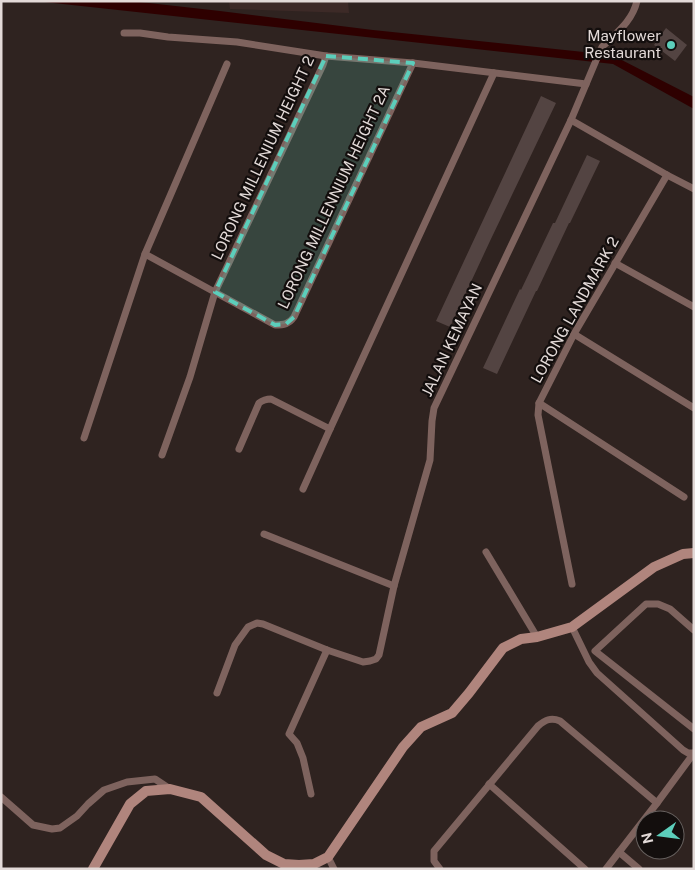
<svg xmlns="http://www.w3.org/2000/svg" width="695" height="870" font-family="'Public Sans',sans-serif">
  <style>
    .built { fill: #3d2a27 }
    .water { fill: #2e0000 }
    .building { fill: #534442 }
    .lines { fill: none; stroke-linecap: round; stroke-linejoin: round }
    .street { stroke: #7e635e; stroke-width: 7 }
    .secondary { stroke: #b0857d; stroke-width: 10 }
    .marked { fill: #5ccebb; fill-opacity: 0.2; stroke: #5ccebb; stroke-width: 4; stroke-dasharray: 10 6; stroke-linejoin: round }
    .poi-dot { fill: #5ccebb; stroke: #130e0d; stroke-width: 2 }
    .labels { text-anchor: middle; stroke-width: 4.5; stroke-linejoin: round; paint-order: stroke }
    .poi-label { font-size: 15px; fill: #e3dad8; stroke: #130e0d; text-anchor: end }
    .street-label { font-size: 15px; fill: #e3dad8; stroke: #130e0d }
  </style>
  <rect width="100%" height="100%" fill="#2f2320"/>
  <polygon class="built" points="229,1 348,1 349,13 230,9"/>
  <polygon class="water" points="35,1 131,1 220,11 373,30 612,55 694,97 694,109 613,64"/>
  <g class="building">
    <polygon points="666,28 687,45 675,61 654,45"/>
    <polygon points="541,96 556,103 490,241 450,327 436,321"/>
    <polygon points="587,155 600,161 570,223 569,223 537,291 536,291 497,374 483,368 520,289 521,290 553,223 555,223"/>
  </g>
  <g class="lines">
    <g class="street">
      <polyline points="124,33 140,33 168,37 237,42 326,56"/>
      <polyline points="571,120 667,175 694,189"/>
      <path d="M145 254 275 325C284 325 289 324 294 317L413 63"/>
      <polyline points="615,263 694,307"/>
      <polyline points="574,334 694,408"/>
      <polyline points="539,403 684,497"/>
      <polyline points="84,438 145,254 227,64"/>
      <path d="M239 449 259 403C263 400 266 399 271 399L330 429"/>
      <polyline points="162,455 190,377 215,292 323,65 326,56 413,63 586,84"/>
      <polyline points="303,489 330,429 494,73"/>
      <polyline points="264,534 394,586"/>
      <polyline points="486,552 537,637"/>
      <polyline points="572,584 538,415 539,403 574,334 667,175"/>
      <polyline points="572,627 589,662 597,673 683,750 688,753 694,753"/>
      <polyline points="694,630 670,609 658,604 646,604 595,651 694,729"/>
      <path d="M217 693 235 645 248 627 257 623 263 624 327 650 363 662 370 661 376 659 379 655 394 586 430 460 432 421 434 408 571 120 600 51 602 47C616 33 632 22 637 1"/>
      <polyline points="489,784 585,869"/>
      <polyline points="311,794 303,758 297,743 289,734 327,650"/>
      <polyline points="1,797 33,825 52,829 60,828 77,816 88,804 104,790 127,782 155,779 170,789"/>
      <polyline points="619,852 639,869"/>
      <polyline points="328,857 334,869"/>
      <path d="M440 869 434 861V851L538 726C545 720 551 717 560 721L657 803"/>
      <polyline points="606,869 657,803 694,753"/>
    </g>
    <polyline class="secondary" points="93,869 130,804 146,791 170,789 201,797 266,855 284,864 299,865 314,864 328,857 403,747 421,727 452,713 469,693 503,648 521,639 537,637 572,627 654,567 683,554 694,553"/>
  </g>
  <path class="marked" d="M326 56 413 63 294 317 286 324 275 325 215 292Z"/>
  <circle class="poi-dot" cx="671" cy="45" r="5"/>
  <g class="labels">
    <g class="poi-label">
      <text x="661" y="41">Mayflower<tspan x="661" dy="17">Restaurant</tspan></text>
    </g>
    <g class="street-label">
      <text transform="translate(263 158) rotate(-65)" y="5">LORONG MILLENIUM HEIGHT 2</text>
      <text transform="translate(334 197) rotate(-65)" y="5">LORONG MILLENNIUM HEIGHT 2A</text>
      <text transform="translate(575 310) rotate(-61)" y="5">LORONG LANDMARK 2</text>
      <text transform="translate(452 340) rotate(-65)" y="5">JALAN KEMAYAN</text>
    </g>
  </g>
  <rect width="695" height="870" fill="none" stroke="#e3dad8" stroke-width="5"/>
  <g transform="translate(660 835) rotate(256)"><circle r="24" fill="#130e0d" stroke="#66605e"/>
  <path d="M0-4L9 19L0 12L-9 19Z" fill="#5ccebb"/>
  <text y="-8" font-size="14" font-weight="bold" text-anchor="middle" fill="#e3dad8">N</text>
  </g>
</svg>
